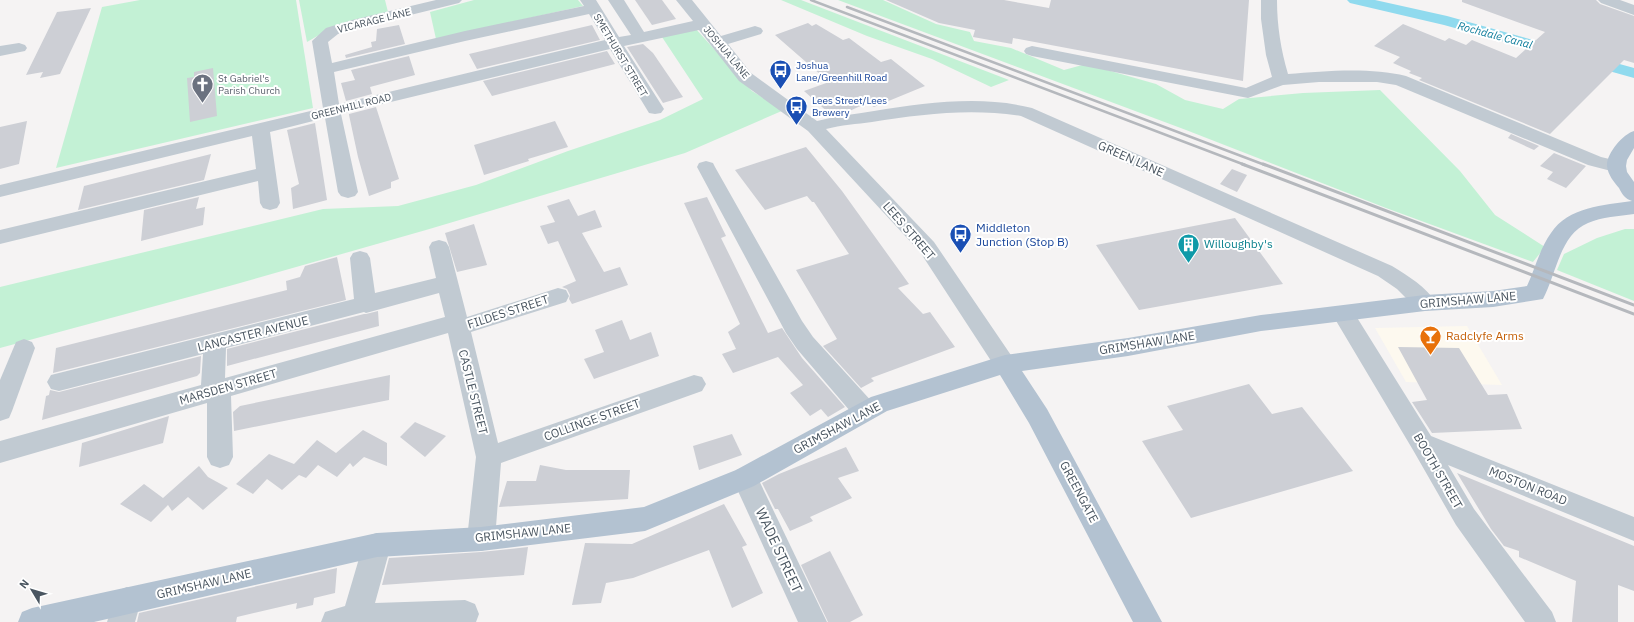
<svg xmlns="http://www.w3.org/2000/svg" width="1634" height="622" font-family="'IBM Plex Sans',sans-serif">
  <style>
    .commercial { fill: #fdf9ef }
    .green { fill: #c3f1d5 }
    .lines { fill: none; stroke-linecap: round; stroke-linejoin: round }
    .canal { fill: #90daee; fill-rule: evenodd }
    .building { fill: #cdcfd5 }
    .minor { fill: #c1cad2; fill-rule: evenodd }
    .major { fill: #b3c2d1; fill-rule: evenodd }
    .rail-far1 { stroke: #b5b8bd; stroke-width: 2.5 }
    .rail { stroke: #b5b8bd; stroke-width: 3 }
    .labels { text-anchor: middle; stroke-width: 4; stroke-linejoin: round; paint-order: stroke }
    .far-street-label { font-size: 10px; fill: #4a5661; stroke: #fff }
    .far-transit-label { font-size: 10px; fill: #164399; stroke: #fff; text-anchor: start }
    .far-worship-label { font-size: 10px; fill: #5b616d; stroke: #fff; text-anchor: start }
    .far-water-label { font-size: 11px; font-style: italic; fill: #0c7c9b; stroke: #fff }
    .street-label { font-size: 12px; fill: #4a5661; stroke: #fff }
    .transit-label { font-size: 12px; fill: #164399; stroke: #fff; text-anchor: start }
    .culture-label { font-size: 12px; fill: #0d838f; stroke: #fff; text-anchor: start }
    .food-label { font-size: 12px; fill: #c56008; stroke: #fff; text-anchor: start }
    .near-street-label { font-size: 14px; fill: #4a5661; stroke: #fff }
  </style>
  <rect width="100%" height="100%" fill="#f5f3f3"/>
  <polygon class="commercial" points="1467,326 1502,385 1406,382 1375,328"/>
  <g class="green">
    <polygon points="140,0 296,0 313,108 56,168 102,7"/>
    <path d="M299 0H385L388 12C360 19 332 26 307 42Z"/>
    <polygon points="474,0 578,0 583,6 436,39 430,12"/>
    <polygon points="781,0 801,0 1009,80 991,87 932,59 867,36"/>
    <polygon points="838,0 883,0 936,24 970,32 974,41 1011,48 1064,70 1086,64 1156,84 1185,100 1223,109 1239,99 1303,93 1380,90 1460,171 1495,215 1545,247 1533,262 1386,208 1186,130"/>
    <polygon points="695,28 752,91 784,110 685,153 426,230 233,285 0,348 0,287 323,209 398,206 476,185 568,151 660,120 703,99 662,37"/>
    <polygon points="1625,229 1634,229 1634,301 1557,270 1564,254 1597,238"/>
  </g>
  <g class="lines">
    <polygon class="canal" points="1347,0 1375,0 1447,16 1634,68 1634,78 1444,25 1350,3"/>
  </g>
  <g class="building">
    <polygon points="635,0 662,0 676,19 652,25"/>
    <polygon points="886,0 1004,0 1049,8 1051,0 1249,0 1243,81 1013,38 1012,44 973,37 975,30 939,23"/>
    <polygon points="1462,0 1596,0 1600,4 1634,16 1634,63 1624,60 1550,134 1419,80 1422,78 1409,73 1411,71 1393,63 1400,57 1374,46 1403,24 1445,41 1449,38 1466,45 1472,40 1516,58 1545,32 1462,2"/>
    <polygon points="91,8 60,74 40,78 43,72 26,75 57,12"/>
    <polygon points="808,23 812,26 816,24 843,40 849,38 881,62 891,59 925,86 874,107 867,103 845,113 843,110 830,114 804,91 829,82 775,35"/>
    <polygon points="399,25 405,44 346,58 345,55 372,47 371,42 376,41 377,29"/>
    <polygon points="592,25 600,40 477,69 469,54"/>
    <polygon points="643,44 653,53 683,97 663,103 627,47"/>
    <polygon points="607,51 615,64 492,96 483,81"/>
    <polygon points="409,56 415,75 370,87 372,94 346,101 341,83 355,80 351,70"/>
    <polygon points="213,68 217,116 190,122 187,78 194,77 194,72"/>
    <polygon points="376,107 399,179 391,182 391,188 369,196 358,157 349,115 349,114"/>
    <polygon points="27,121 19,164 0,169 0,127"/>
    <polygon points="555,121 568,147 528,159 529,161 484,175 474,145"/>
    <polygon points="315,123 327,200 293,209 291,188 299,184 287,130"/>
    <polygon points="1511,134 1539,146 1534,150 1508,138"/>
    <polygon points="806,147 842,191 909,284 898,288 923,314 930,312 955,347 871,378 874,381 861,388 823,346 837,339 796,270 849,254 814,202 812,202 807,196 765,210 735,170"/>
    <polygon points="1554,153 1586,166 1566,188 1547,179 1553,172 1540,166"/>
    <polygon points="211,154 204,180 78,210 84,186"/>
    <polygon points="1232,169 1247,175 1237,192 1220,184"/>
    <polygon points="199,197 196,209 205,207 203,225 141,241 144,210"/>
    <polygon points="707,197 726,236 721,238 768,333 782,328 802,358 845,407 828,417 821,409 810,416 790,393 803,385 778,357 733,373 722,354 736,349 728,332 740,324 684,203"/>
    <polygon points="569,199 578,216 595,210 602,227 582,233 604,272 620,267 628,285 572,304 569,299 570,295 567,289 562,287 576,281 558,241 548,244 540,226 555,222 547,206"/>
    <polygon points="1235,218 1283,284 1139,310 1096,245"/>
    <polygon points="474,224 487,265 457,272 445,233"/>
    <polygon points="337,257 346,300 53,373 56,348 287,290 286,281 300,277 305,266"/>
    <polygon points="378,311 379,326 227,366 227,349 364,314 366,314"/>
    <polygon points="622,320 630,340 651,332 659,356 594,379 584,359 604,352 595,330"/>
    <polygon points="1398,347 1459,348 1488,395 1507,394 1522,429 1432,433 1412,402 1427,400"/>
    <polygon points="201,356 200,373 197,376 42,420 46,396 49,395 50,390 59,392"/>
    <polygon points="390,375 389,400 234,431 233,412 240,406"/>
    <polygon points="1249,384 1272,414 1302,407 1353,471 1191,518 1142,441 1183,430 1167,406"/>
    <polygon points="169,416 163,443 79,467 82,443"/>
    <polygon points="415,422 446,436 425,457 400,437"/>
    <polygon points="363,430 387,443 387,466 364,457 353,467 350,463 337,477 318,465 306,478 299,475 282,490 267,479 253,494 236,484 269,454 294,464 317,440 336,453"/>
    <polygon points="732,434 742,455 699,470 693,446"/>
    <polygon points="846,447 859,471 838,478 852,498 810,517 813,521 790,531 778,509 775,509 762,483 779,474"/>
    <polygon points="540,465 566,470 630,470 628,499 499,507 507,481 536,481"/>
    <polygon points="199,466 208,477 228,488 203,510 188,497 172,511 168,505 151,522 120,504 144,484 163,498"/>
    <polygon points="1457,473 1634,546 1634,591 1618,585 1618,622 1572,622 1576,581 1519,557 1519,551 1504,546 1491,529"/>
    <polygon points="724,504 747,545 742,547 763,593 732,608 709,550 633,578 606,583 601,603 572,605 585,543 632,544"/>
    <polygon points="528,547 524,575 382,585 389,558 481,552"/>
    <polygon points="830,551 863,615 850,622 828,622 801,565"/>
    <polygon points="337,568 335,593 314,598 313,605 296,609 297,603 237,617 236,622 137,622 139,613"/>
  </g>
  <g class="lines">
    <g class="minor">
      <path d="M436 0H462L459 3 362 27 338 34 328 42 332 63 465 31 584 6 580 0H596L619 37 631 35 608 0H624L644 32 693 21 676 0H692L721 36 755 26 761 28 763 31 761 34 728 44 751 73 817 121C836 116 855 114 874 111 926 103 980 95 1032 108L1392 266C1408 276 1427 287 1436 303L1433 309 1425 311 1417 309 1397 289 1378 276 1021 116C971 108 922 114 872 122 857 124 841 125 826 129L934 242 1017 364 1013 370 1005 373 997 370 920 252 808 131 739 81 699 30 624 46 664 109 661 113 655 114 649 113 610 49 341 114 358 192 355 196 348 198 341 196 338 192 325 118 270 132 280 203 277 208 270 210 263 208 260 203 258 181 0 244V230L256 169 252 136 0 197V185L323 108 312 41 326 28 352 20ZM589 14 605 40 339 104 334 72 465 41Z"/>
      <path d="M1261 0H1277C1277 26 1281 50 1288 74 1325 71 1370 67 1406 76L1601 157 1622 162 1624 166 1622 170 1615 172 1588 165 1396 85 1377 82H1319L1283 85 1248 98 1032 56 1026 54 1024 51 1026 48 1032 46 1246 88 1272 77 1266 55 1261 19Z"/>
      <polygon points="1598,0 1620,0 1634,5 1634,15 1601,3"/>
      <polygon points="19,43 25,45 27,48 25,51 0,56 0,46"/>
      <polygon points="706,161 713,163 715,167 802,321 813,337 874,404 877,411 874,418 865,421 856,418 797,349 786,333 697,167 699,163"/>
      <path d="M439 240 446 242 449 247 467 317 558 288 566 290 569 296 566 302 471 332 498 443 694 375 702 377 706 384 702 391 501 463 495 539 491 548 481 551 471 548 467 539 476 457 448 333 231 396 233 457 229 465 220 468 211 465 207 457V403L0 463V441L201 385 203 354 59 391 51 389 47 382 51 375 354 299 350 258 353 253 360 251 367 253 370 258 375 293 436 278 429 247 432 242ZM439 293 445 317 225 378 226 348 364 312 366 313Z"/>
      <polygon points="1343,306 1351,308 1431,436 1634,517 1634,541 1448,465 1474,509 1552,612 1556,622 1525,622 1456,525 1413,450 1332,314 1335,308"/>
      <polygon points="24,339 32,342 35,348 12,411 9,418 0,421 0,380 16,342"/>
      <polygon points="745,467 754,470 827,622 798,622 732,478 736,470"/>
      <polygon points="377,533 387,536 391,545 375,603 465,600 475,604 479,614 476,622 321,622 325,612 345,606 363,545 367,536"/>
      <polygon points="127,587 137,591 141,601 135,622 107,622 117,591"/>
    </g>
    <path class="major" d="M1634 131V148L1627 160 1626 166 1627 172 1634 182V214C1619 216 1602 217 1588 223 1560 234 1556 275 1543 299L1493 307 1425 311 1261 331 1128 356 1022 371 1047 409 1162 622H1133L1029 423 1000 375 887 411 754 486 645 531 481 551 377 557 94 622H18L22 612 32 608 377 533 481 527 644 507 736 470 871 397 1005 355 1128 338 1261 315 1425 295 1493 291 1527 286C1535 269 1540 248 1551 233 1568 207 1604 205 1632 201 1625 199 1622 194 1619 188 1614 182 1608 175 1607 166 1606 154 1623 134 1634 131Z"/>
    <g class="rail-far1">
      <polyline points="811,0 1245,165"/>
      <polyline points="847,7 1265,165"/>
    </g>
    <g class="rail">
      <polyline points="1242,164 1634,314"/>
      <polyline points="1263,164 1634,305"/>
    </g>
  </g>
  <defs>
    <symbol id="bus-pin" viewBox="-11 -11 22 30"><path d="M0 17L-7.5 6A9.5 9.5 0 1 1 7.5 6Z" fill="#1a4fb4" stroke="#fff"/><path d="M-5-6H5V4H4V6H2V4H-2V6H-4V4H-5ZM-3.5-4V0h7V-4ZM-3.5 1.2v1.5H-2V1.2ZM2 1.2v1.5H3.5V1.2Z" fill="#fff"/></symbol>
    <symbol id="church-pin" viewBox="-11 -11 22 30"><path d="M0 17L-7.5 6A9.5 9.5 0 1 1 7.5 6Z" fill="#6b7280" stroke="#fff"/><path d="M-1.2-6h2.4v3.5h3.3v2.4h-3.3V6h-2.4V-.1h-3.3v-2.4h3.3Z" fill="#fff"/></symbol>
    <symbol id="building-pin" viewBox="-11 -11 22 30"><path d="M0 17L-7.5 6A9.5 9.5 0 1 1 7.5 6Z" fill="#0f9aa8" stroke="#fff"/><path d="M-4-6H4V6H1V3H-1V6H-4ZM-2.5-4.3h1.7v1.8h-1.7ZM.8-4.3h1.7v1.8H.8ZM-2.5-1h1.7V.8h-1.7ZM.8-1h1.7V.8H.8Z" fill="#fff"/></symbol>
    <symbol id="bar-pin" viewBox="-11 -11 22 30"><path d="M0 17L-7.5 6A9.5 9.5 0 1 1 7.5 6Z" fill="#e8710a" stroke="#fff"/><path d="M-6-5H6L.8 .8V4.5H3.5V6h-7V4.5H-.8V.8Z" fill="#fff"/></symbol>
  </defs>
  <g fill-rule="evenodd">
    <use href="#bus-pin" x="768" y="58" width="25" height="34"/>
    <use href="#church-pin" x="190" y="72" width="25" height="34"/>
    <use href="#bus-pin" x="784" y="94" width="25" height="34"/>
    <use href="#bus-pin" x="948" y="222" width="25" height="34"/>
    <use href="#building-pin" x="1176" y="232" width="25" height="34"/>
    <use href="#bar-pin" x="1418" y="324" width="25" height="34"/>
  </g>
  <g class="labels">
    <g class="far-street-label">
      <text transform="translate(374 20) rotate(-14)" y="4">VICARAGE LANE</text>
      <text transform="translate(727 52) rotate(50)" y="4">JOSHUA LANE</text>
      <text transform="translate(621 55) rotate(59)" y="4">SMETHURST STREET</text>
      <text transform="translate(351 106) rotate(-14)" y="4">GREENHILL ROAD</text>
    </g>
    <g class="far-transit-label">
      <text x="796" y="69">Joshua<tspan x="796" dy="12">Lane/Greenhill Road</tspan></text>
      <text x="812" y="104">Lees Street/Lees<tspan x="812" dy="12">Brewery</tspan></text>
    </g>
    <g class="far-worship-label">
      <text x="218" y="82">St Gabriel's<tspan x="218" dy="12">Parish Church</tspan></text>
    </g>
    <g class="far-water-label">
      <text transform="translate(1495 35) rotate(15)" y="4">Rochdale Canal</text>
    </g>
    <g class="street-label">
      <text transform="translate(1131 159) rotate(24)" y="4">GREEN LANE</text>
      <text transform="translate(909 231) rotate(49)" y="4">LEES STREET</text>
      <text transform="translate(1468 300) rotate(-5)" y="4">GRIMSHAW LANE</text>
      <text transform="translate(508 312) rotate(-18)" y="4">FILDES STREET</text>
      <text transform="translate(253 334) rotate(-14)" y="4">LANCASTER AVENUE</text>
      <text transform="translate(1147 343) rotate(-9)" y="4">GRIMSHAW LANE</text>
      <text transform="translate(228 387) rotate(-16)" y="4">MARSDEN STREET</text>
      <text transform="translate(473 392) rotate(76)" y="4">CASTLE STREET</text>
      <text transform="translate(592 420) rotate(-20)" y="4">COLLINGE STREET</text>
      <text transform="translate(837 428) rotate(-28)" y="4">GRIMSHAW LANE</text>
      <text transform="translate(1438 471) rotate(60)" y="4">BOOTH STREET</text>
      <text transform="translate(1528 486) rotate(22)" y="4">MOSTON ROAD</text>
      <text transform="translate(1079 492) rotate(62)" y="4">GREENGATE</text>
      <text transform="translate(523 533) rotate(-6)" y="4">GRIMSHAW LANE</text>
      <text transform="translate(204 584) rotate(-13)" y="4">GRIMSHAW LANE</text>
    </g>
    <g class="transit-label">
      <text x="976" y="232">Middleton<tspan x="976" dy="14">Junction (Stop B)</tspan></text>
    </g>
    <g class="culture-label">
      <text x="1204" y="248">Willoughby's</text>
    </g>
    <g class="food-label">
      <text x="1446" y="340">Radclyfe Arms</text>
    </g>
    <g class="near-street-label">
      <text transform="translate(779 550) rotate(65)" y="5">WADE STREET</text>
    </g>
  </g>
  <g transform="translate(32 590) rotate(308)" stroke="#ffffff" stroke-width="3" paint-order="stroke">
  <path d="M0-3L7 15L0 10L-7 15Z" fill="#4a5661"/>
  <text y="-6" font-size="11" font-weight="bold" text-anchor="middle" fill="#4a5661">N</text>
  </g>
</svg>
